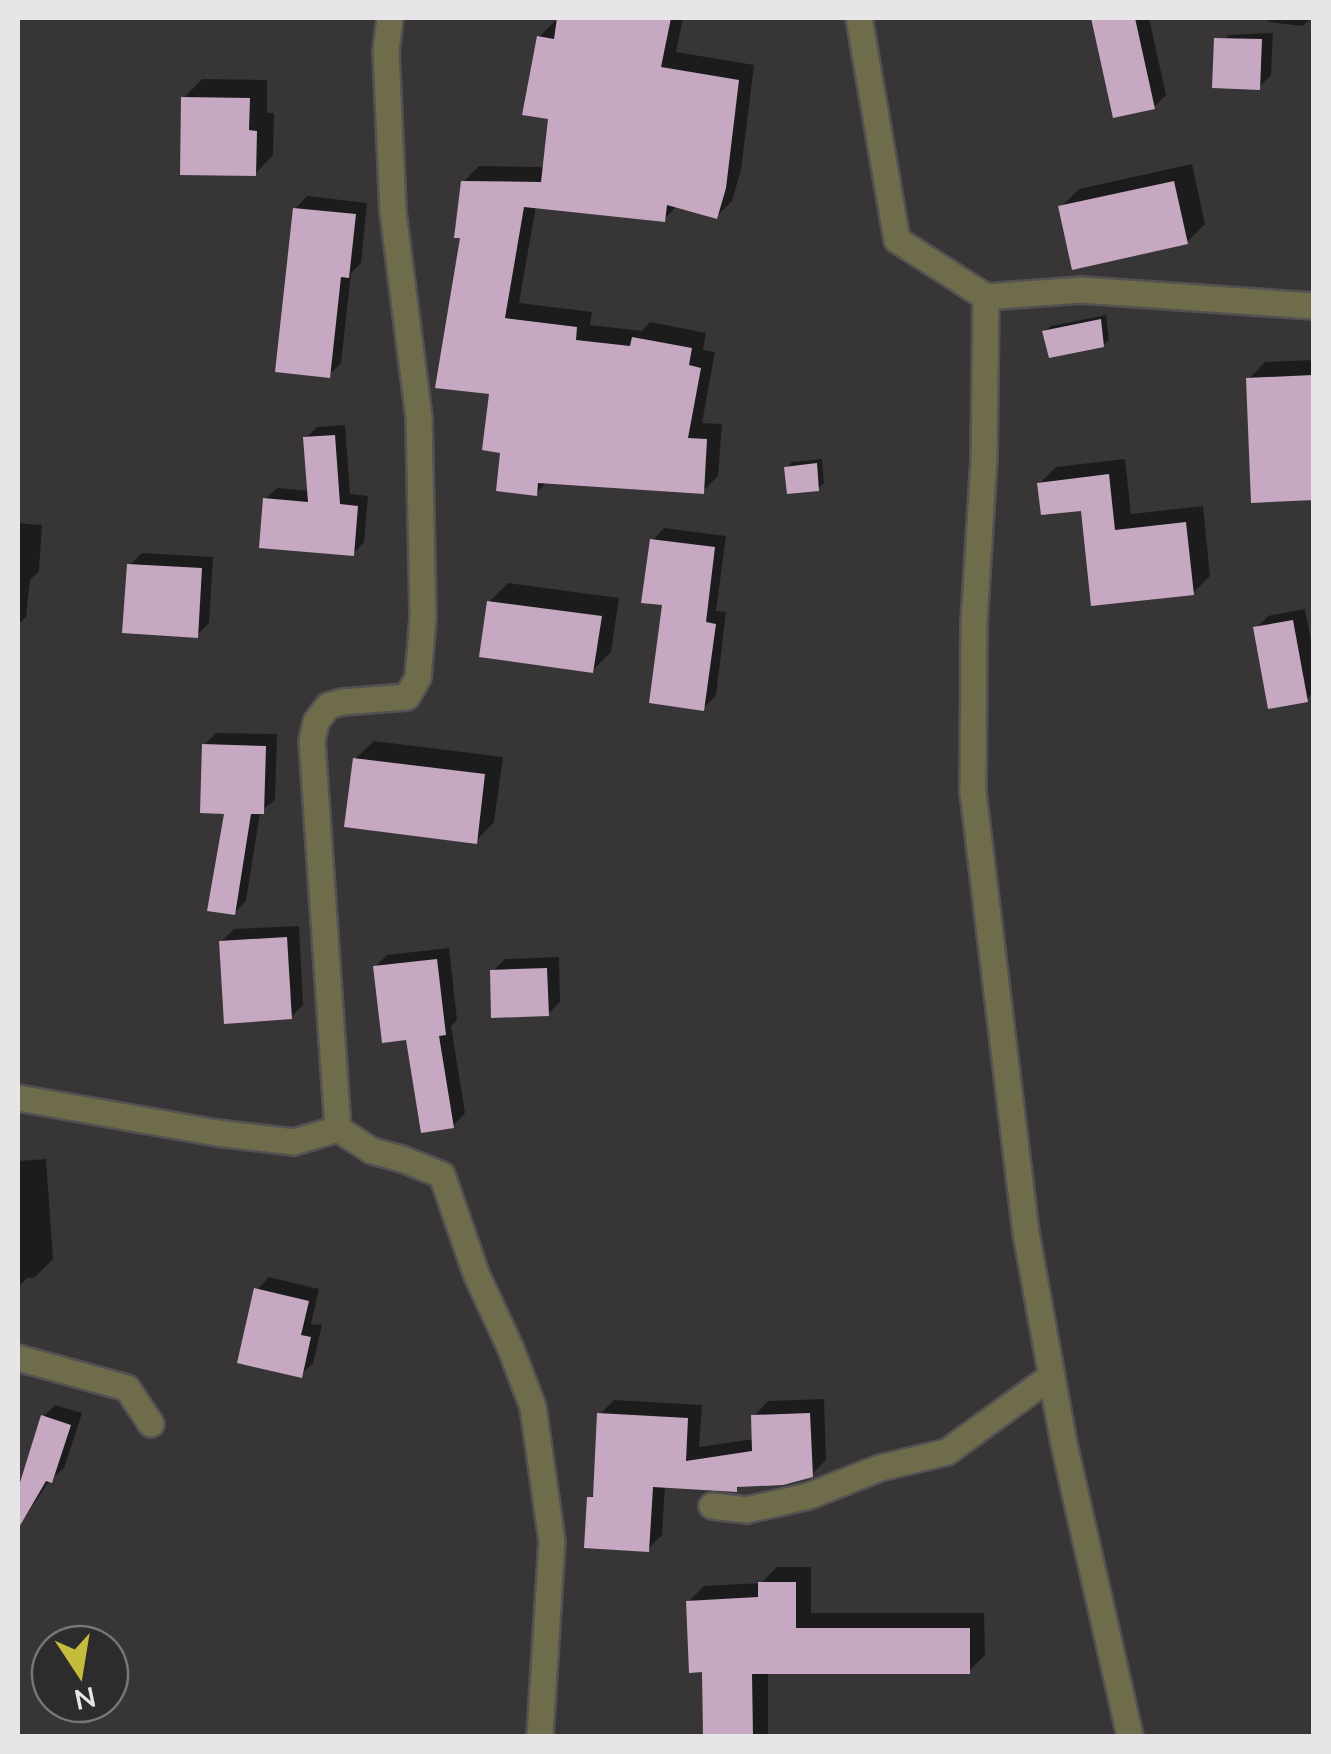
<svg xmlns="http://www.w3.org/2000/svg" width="1331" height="1754" font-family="'Nunito Sans',sans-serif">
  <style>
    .shadow { fill: #0007 }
    .building { fill: #c6a8c2 }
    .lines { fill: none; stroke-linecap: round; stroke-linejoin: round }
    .minor-casing { stroke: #545153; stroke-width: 30 }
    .minor { stroke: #6e6c4b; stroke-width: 25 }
  </style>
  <rect width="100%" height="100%" fill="#383537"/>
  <g class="shadow">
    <polygon points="560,18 683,18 676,52 754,65 741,170 732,201 716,217 678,205 664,219 536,206 519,303 592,312 590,325 642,331 650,322 706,333 703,350 715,352 702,423 722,424 718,476 703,491 548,481 536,493 503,451 462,235 463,182 479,166 545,167 550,117 539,37 555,21 559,22"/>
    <polygon points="1098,18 1149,18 1166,95 1154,107 1095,21"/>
    <polygon points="1269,18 1311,18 1303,26 1268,22"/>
    <polygon points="1273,33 1271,75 1259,87 1217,47 1229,35"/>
    <polygon points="202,79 267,80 267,113 274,113 273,155 255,174 184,98"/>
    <polygon points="1192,164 1205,224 1187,242 1061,207 1079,189"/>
    <polygon points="307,196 367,203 361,263 351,273 341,363 329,375 295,209"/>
    <polygon points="1106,315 1109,340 1103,345 1045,331 1051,326"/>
    <polygon points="1314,360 1314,498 1249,379 1265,362"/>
    <polygon points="345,425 350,494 368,496 364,542 353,554 265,499 277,488 310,491 306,438 317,427"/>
    <polygon points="822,459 824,483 818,488 787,468 792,462"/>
    <polygon points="1125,459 1131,514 1203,506 1210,576 1193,593 1083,508 1039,484 1056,467"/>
    <polygon points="18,523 42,525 39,571 30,580 26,617 18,625"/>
    <polygon points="664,528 726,536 716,611 726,612 716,696 703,708 664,603 652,541"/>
    <polygon points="142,553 213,557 209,623 197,635 130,565"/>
    <polygon points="508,583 619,598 611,652 593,670 489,602"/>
    <polygon points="1305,609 1314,657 1314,692 1307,699 1256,628 1268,616"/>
    <polygon points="216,733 277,734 275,800 260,812 246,901 234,913 227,811 204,745"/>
    <polygon points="374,741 503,757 494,822 476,841 355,759"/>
    <polygon points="299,926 303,1005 291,1017 221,942 234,929"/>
    <polygon points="449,948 457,1020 451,1026 465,1113 453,1126 375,967 387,955"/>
    <polygon points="559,957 560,1002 548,1014 493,971 505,959"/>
    <polygon points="46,1159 53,1259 34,1278 27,1278 18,1287 18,1161"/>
    <polygon points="269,1277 319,1289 311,1324 322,1325 313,1363 301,1375 257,1290"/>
    <polygon points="824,1399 826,1460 811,1475 742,1484 736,1490 665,1486 662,1535 648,1549 590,1498 595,1492 600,1414 614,1400 702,1405 699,1447 754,1439 754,1416 768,1401"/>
    <polygon points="55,1405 82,1413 64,1468 50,1480 18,1527 18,1497 43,1417"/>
    <polygon points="777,1567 811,1567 811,1613 984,1613 985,1655 969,1671 768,1671 768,1736 705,1736 704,1669 688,1602 704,1586 761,1583"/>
  </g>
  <g class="building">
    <polygon points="557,18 671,18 661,67 739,80 726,188 717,219 667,205 665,222 524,207 505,318 577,327 576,340 630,346 632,337 692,348 689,365 701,368 688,438 707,439 704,494 538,483 537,496 496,491 500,453 482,450 489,394 435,388 460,238 454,238 461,181 541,182 548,119 522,115 537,36 554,39"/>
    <polygon points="1091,18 1135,18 1155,109 1113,118"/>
    <polygon points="1214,38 1262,39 1260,90 1212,88"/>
    <polygon points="181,97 250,98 249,130 257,131 256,176 180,175"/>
    <polygon points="1174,181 1188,244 1072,270 1058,206"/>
    <polygon points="293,208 356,214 349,278 341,277 330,378 275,372"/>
    <polygon points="1101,319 1104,347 1049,358 1042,331"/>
    <polygon points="1313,375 1314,500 1251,503 1246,378"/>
    <polygon points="335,435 340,504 358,506 354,556 259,548 263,498 308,502 303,437"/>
    <polygon points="817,463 819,491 787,494 784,467"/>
    <polygon points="1109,474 1115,530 1186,522 1194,595 1091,606 1081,511 1041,515 1037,483"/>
    <polygon points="650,539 715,547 706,622 716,624 704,711 649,703 662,605 641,603"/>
    <polygon points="127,564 202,568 198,638 122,633"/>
    <polygon points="487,601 602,616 593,673 479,657"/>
    <polygon points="1293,620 1308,702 1268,709 1253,627"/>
    <polygon points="202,744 266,746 264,814 251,814 235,915 207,911 224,814 200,813"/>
    <polygon points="353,758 485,774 477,844 344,827"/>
    <polygon points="287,937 292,1019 224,1024 219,941"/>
    <polygon points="437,959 446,1035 439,1036 454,1128 421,1133 406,1040 382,1043 373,966"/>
    <polygon points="547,968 549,1016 491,1018 490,970"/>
    <polygon points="254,1288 309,1301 301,1335 311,1337 302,1378 237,1363"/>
    <polygon points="597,1413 688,1418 686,1461 752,1451 751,1415 810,1413 813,1477 783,1485 737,1487 737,1492 653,1487 649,1552 584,1548 587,1497 593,1497"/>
    <polygon points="41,1415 71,1425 52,1483 46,1481 18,1529 18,1489"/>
    <polygon points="758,1582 796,1582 796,1628 970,1628 970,1674 752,1674 753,1736 703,1736 702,1672 689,1673 686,1601 758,1597"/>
  </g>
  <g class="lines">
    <defs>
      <g id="minor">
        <polyline points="859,18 897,240 986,297 984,459 974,623 973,792 1026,1233 1064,1444 1130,1736"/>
        <polyline points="986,297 1081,290 1314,306"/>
        <polyline points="18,1098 217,1133 294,1142 338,1129 372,1151 402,1159 442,1175 477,1276 511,1349 533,1407 552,1541 540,1736"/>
        <polyline points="338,1129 312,741 316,722 328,706 342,702 407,697 418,678 423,618 419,418 393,212 386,51 390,18"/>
        <polyline points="18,1358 127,1388 151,1424"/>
        <polyline points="712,1506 747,1510 809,1496 880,1468 947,1452 1052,1376"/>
      </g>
    </defs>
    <use href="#minor" class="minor-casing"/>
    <use href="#minor" class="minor"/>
  </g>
  <rect width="1331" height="1754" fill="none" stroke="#e7e5e7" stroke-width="40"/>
  <g transform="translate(80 1674) rotate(168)"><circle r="48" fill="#2e2b2d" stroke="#787577" stroke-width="2.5"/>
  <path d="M0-8L18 38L0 25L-18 38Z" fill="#c5bc3d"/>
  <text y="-15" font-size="28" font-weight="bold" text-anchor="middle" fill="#e7e5e7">N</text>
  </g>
</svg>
